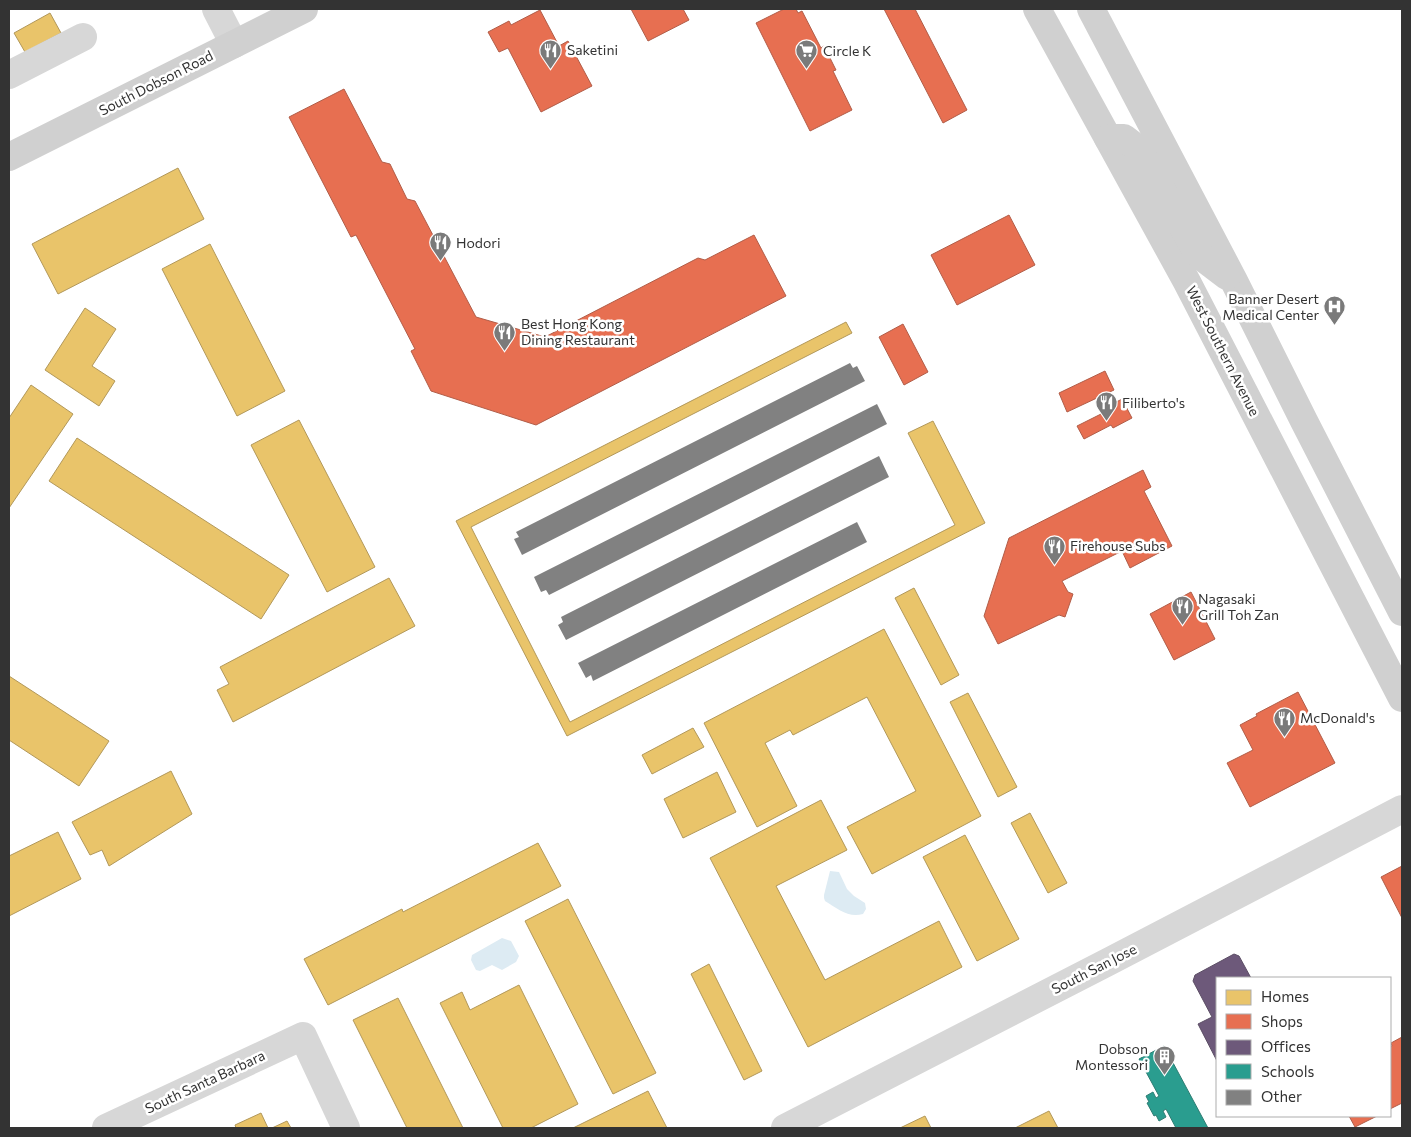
<svg xmlns="http://www.w3.org/2000/svg" width="1411" height="1137" font-family="Commissioner,sans-serif">
  <style>
    .water { fill: #ddebf3 }
    .homes { fill: #e9c46a; stroke: #b2985a }
    .shops { fill: #e76f51; stroke: #b15d48 }
    .offices { fill: #6d597a; stroke: #5c4e65 }
    .schools { fill: #2a9d8f; stroke: #2d7d73 }
    .building { fill: #818181 }
    .lines { fill: none; stroke-linecap: round; stroke-linejoin: round }
    .minor { stroke: #d7d7d7; stroke-width: 28 }
    .secondary { stroke: #d0d0d0; stroke-width: 28 }
    .labels { text-anchor: middle; stroke-width: 5; stroke-linejoin: round; paint-order: stroke }
    .poi-label { font-size: 14px; fill: #333; stroke: #fff; text-anchor: start }
    .street-label { font-size: 14px; fill: #333; stroke: #fff }
  </style>
  <rect width="100%" height="100%" fill="#fff"/>
  <g class="water">
    <path d="M830 871 839 872 847 889 854 896 865 903 866 909 863 914C848 918 838 909 825 901L824 898V895Z"/>
    <polygon points="502,938 511,941 519,956 516,962 502,970 492,965 480,971 476,970 471,960 472,955"/>
  </g>
  <g class="homes">
    <polygon points="50,13 61,33 25,52 14,33"/>
    <polygon points="178,168 204,219 58,294 32,244"/>
    <polygon points="210,244 285,391 237,416 162,269"/>
    <polygon points="85,308 116,329 92,366 115,381 99,406 45,370"/>
    <polygon points="846,322 852,333 471,527 570,722 955,525 908,433 933,421 985,523 567,736 456,521"/>
    <polygon points="31,385 73,414 9,508 9,418"/>
    <polygon points="299,420 375,567 327,592 251,445"/>
    <polygon points="77,438 289,575 261,619 49,481"/>
    <polygon points="389,578 415,626 233,722 217,690 229,684 220,667"/>
    <polygon points="914,588 959,675 941,685 895,598"/>
    <polygon points="884,629 981,816 872,874 847,827 916,791 867,697 793,735 790,730 765,743 797,806 757,827 704,723"/>
    <polygon points="9,676 109,741 79,786 9,740"/>
    <polygon points="968,693 1017,787 998,797 950,702"/>
    <polygon points="693,728 704,747 652,774 642,755"/>
    <polygon points="171,771 192,814 109,866 102,850 90,855 72,822"/>
    <polygon points="717,772 736,812 683,838 664,799"/>
    <polygon points="821,800 847,850 776,886 825,980 939,921 962,967 808,1047 710,858"/>
    <polygon points="1030,813 1067,883 1048,893 1011,823"/>
    <polygon points="58,832 81,879 9,916 9,856"/>
    <polygon points="965,835 1019,939 977,961 923,857"/>
    <polygon points="538,843 561,886 328,1005 304,959 402,909 403,912"/>
    <polygon points="568,899 656,1073 613,1094 525,921"/>
    <polygon points="709,964 762,1071 744,1080 691,974"/>
    <polygon points="519,985 578,1104 531,1128 503,1128 440,1003 462,992 470,1010"/>
    <polygon points="398,998 463,1128 407,1128 353,1020"/>
    <polygon points="648,1091 667,1128 573,1128"/>
    <polygon points="1049,1111 1058,1128 1015,1128"/>
    <polygon points="261,1113 268,1128 236,1128 235,1125"/>
    <polygon points="925,1116 931,1128 900,1128"/>
    <polygon points="287,1121 291,1128 272,1128"/>
  </g>
  <g class="shops">
    <polygon points="631,9 683,9 689,20 648,41"/>
    <polygon points="784,9 796,9 798,13 802,11 821,48 824,46 836,70 833,71 852,110 810,131 756,23"/>
    <polygon points="884,9 915,9 967,110 943,123"/>
    <polygon points="540,10 559,46 568,41 592,86 541,112 508,48 499,52 488,32 509,21 511,25"/>
    <polygon points="344,89 382,162 390,164 407,199 415,201 476,317 545,337 698,258 705,260 754,235 786,296 536,425 431,391 411,351 415,349 356,235 351,237 289,117"/>
    <polygon points="1009,215 1035,265 957,305 931,255"/>
    <polygon points="903,324 928,372 904,385 879,337"/>
    <polygon points="1105,371 1114,390 1067,412 1059,393"/>
    <polygon points="1122,399 1132,418 1113,428 1111,425 1084,439 1077,426 1105,412 1103,409"/>
    <polygon points="1143,470 1151,487 1144,491 1172,546 1130,568 1122,551 1062,581 1068,592 1073,594 1065,617 1059,615 998,644 984,616 1009,538"/>
    <polygon points="1191,592 1215,639 1174,660 1150,614"/>
    <polygon points="1298,692 1335,763 1250,807 1227,763 1253,750 1240,725 1257,716 1256,714"/>
    <polygon points="1402,866 1402,918 1381,877"/>
    <polygon points="1402,1037 1402,1103 1390,1109 1390,1047 1392,1046 1391,1043"/>
    <polygon points="1349,1116 1377,1116 1355,1127"/>
  </g>
  <polygon class="offices" points="1234,954 1239,956 1251,978 1217,978 1217,1061 1198,1024 1212,1017 1193,981 1195,975"/>
  <polygon class="schools" points="1164,1046 1208,1128 1176,1128 1166,1109 1163,1111 1166,1117 1159,1121 1156,1115 1154,1116 1147,1103 1149,1102 1146,1096 1153,1092 1156,1098 1159,1096 1139,1059"/>
  <g class="building">
    <polygon points="850,363 853,368 857,366 865,381 522,555 514,539 519,537 516,532"/>
    <polygon points="877,404 887,424 549,595 546,590 541,592 534,577"/>
    <polygon points="879,456 889,477 566,640 558,625 563,622 561,617"/>
    <polygon points="857,522 867,542 593,681 591,675 586,678 578,663"/>
  </g>
  <g class="lines">
    <g class="minor">
      <polyline points="216,9 234,44"/>
      <polyline points="9,75 83,37"/>
      <polyline points="106,1128 303,1036 346,1128"/>
      <polyline points="785,1128 1108,962 1402,809"/>
    </g>
    <g class="secondary">
      <polyline points="1037,9 1187,282 1402,698"/>
      <polyline points="1091,9 1234,281 1304,421 1402,612"/>
      <polyline points="1108,138 1124,138 1137,148 1149,167 1198,254 1227,276"/>
      <polyline points="9,157 304,9"/>
    </g>
  </g>
  <defs>
    <symbol id="restaurant-pin" viewBox="-11 -11 22 30"><path d="M0 17L-7.5 6A9.5 9.5 0 1 1 7.5 6Z" fill="#7a7a7a" stroke="#fff"/><path d="M-5-6h1v4h1v-4h1v4h1v-4h1v5L-1.5 .5V6h-2V.5L-5-1ZM5-6V6H3V1.5H1.5Q1.5-4 5-6Z" fill="#fff"/></symbol>
    <symbol id="supermarket-pin" viewBox="-11 -11 22 30"><path d="M0 17L-7.5 6A9.5 9.5 0 1 1 7.5 6Z" fill="#7a7a7a" stroke="#fff"/><path d="M-6-5.5h2.5l.6 2H6L4.5 2H-2.5L-4.4-4H-6ZM-1.5 3.2a1.3 1.3 0 1 0 .1 0ZM3 3.2a1.3 1.3 0 1 0 .1 0Z" fill="#fff"/></symbol>
    <symbol id="hospital-pin" viewBox="-11 -11 22 30"><path d="M0 17L-7.5 6A9.5 9.5 0 1 1 7.5 6Z" fill="#7a7a7a" stroke="#fff"/><path d="M-5-5h3v3.5h4V-5h3V5h-3V1.5h-4V5h-3Z" fill="#fff"/></symbol>
    <symbol id="building-pin" viewBox="-11 -11 22 30"><path d="M0 17L-7.5 6A9.5 9.5 0 1 1 7.5 6Z" fill="#7a7a7a" stroke="#fff"/><path d="M-4-6H4V6H1V3H-1V6H-4ZM-2.5-4.3h1.7v1.8h-1.7ZM.8-4.3h1.7v1.8H.8ZM-2.5-1h1.7V.8h-1.7ZM.8-1h1.7V.8H.8Z" fill="#fff"/></symbol>
  </defs>
  <g fill-rule="evenodd">
    <use href="#restaurant-pin" x="538" y="38" width="25" height="34"/>
    <use href="#supermarket-pin" x="794" y="38" width="25" height="34"/>
    <use href="#restaurant-pin" x="428" y="230" width="25" height="34"/>
    <use href="#hospital-pin" x="1322" y="294" width="25" height="34"/>
    <use href="#restaurant-pin" x="492" y="320" width="25" height="34"/>
    <use href="#restaurant-pin" x="1094" y="390" width="25" height="34"/>
    <use href="#restaurant-pin" x="1042" y="534" width="25" height="34"/>
    <use href="#restaurant-pin" x="1170" y="594" width="25" height="34"/>
    <use href="#restaurant-pin" x="1272" y="706" width="25" height="34"/>
    <use href="#building-pin" x="1152" y="1044" width="25" height="34"/>
  </g>
  <g class="labels">
    <g class="poi-label">
      <text x="567" y="55">Saketini</text>
      <text x="823" y="56">Circle K</text>
      <text x="456" y="248">Hodori</text>
      <text x="1319" y="304" text-anchor="end">Banner Desert<tspan x="1319" dy="16">Medical Center</tspan></text>
      <text x="521" y="329">Best Hong Kong<tspan x="521" dy="16">Dining Restaurant</tspan></text>
      <text x="1122" y="408">Filiberto's</text>
      <text x="1070" y="551">Firehouse Subs</text>
      <text x="1198" y="604">Nagasaki<tspan x="1198" dy="16">Grill Toh Zan</tspan></text>
      <text x="1300" y="723">McDonald's</text>
      <text x="1148" y="1054" text-anchor="end">Dobson<tspan x="1148" dy="16">Montessori</tspan></text>
    </g>
    <g class="street-label">
      <text transform="translate(156 83) rotate(-27)" y="5">South Dobson Road</text>
      <text transform="translate(1223 351) rotate(63)" y="5">West Southern Avenue</text>
      <text transform="translate(1094 969) rotate(-27)" y="5">South San Jose</text>
      <text transform="translate(205 1082) rotate(-25)" y="5">South Santa Barbara</text>
    </g>
  </g>
  <rect width="1411" height="1137" fill="none" stroke="#333333" stroke-width="20"/>
  <rect x="1216" y="977" width="175" height="140" fill="#ffffff" stroke="#adadad"/>
  <rect x="1226" y="990" width="25" height="15" fill="#e9c46a" stroke="#adadad"/>
  <text x="1261" y="1002" font-size="15" fill="#333333">Homes</text>
  <rect x="1226" y="1014" width="25" height="15" fill="#e76f51" stroke="#adadad"/>
  <text x="1261" y="1027" font-size="15" fill="#333333">Shops</text>
  <rect x="1226" y="1040" width="25" height="15" fill="#6d597a" stroke="#adadad"/>
  <text x="1261" y="1052" font-size="15" fill="#333333">Offices</text>
  <rect x="1226" y="1064" width="25" height="15" fill="#2a9d8f" stroke="#adadad"/>
  <text x="1261" y="1077" font-size="15" fill="#333333">Schools</text>
  <rect x="1226" y="1090" width="25" height="15" fill="#818181" stroke="#adadad"/>
  <text x="1261" y="1102" font-size="15" fill="#333333">Other</text>
</svg>
